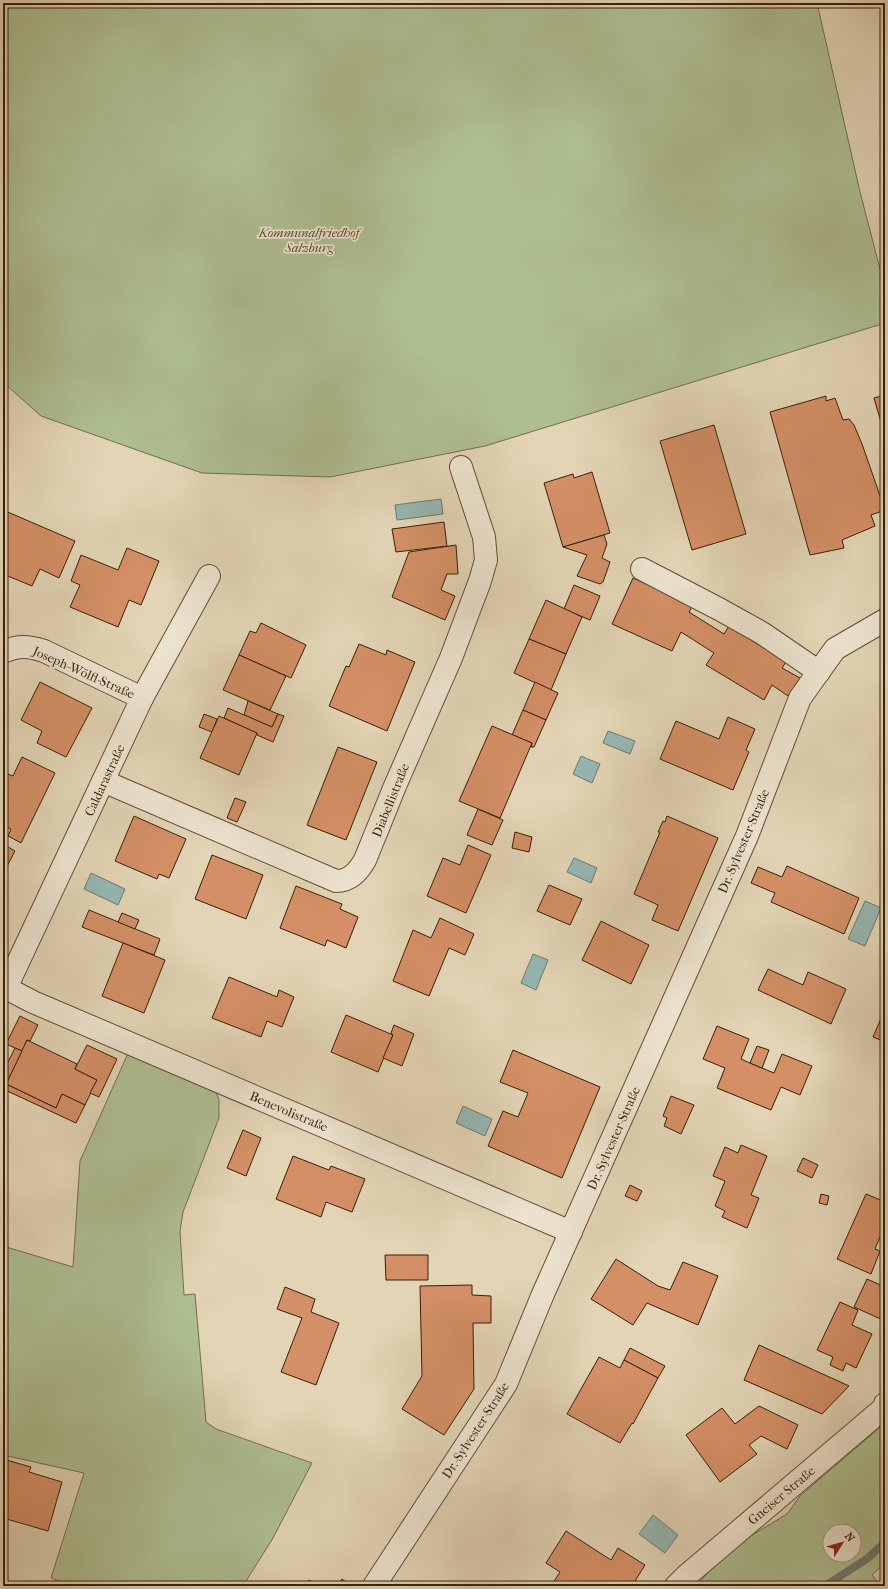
<svg xmlns="http://www.w3.org/2000/svg" width="888" height="1589" font-family="'IM FELL French Canon',serif">
  <style>
    .green { fill: #aebe91; stroke: #746e4c; fill-rule: evenodd }
    .water { fill: #95b7b3; stroke: #707a6f }
    .lines { fill: none; stroke-linecap: round; stroke-linejoin: round }
    .stream { stroke: #707a6f; stroke-width: 8 }
    .building { fill: #d48f66; stroke: #391f08 }
    .minor-casing { stroke: #634c33; stroke-width: 24 }
    .minor { stroke: #ece3cf; stroke-width: 22 }
    .labels { text-anchor: middle; stroke-width: 3.5; stroke-linejoin: round; paint-order: stroke }
    .park-label { font-size: 13px; font-style: italic; fill: #56472a; stroke: #ece3cf }
    .street-label { font-size: 13px; fill: #391f08; stroke: #ece3cf }
  </style>
  <rect width="100%" height="100%" fill="#e2d4b5"/>
  <filter id="stains"><feTurbulence type="fractalNoise" baseFrequency=".005" numOctaves="4"/><feColorMatrix values="0 0 0 0 .2 0 0 0 0 .09 0 0 0 0 .02 0 0 0 .5 -.17"/></filter>
  <radialGradient id="worn" r=".72"><stop offset=".6" stop-color="#630" stop-opacity="0"/><stop offset="1" stop-color="#630" stop-opacity=".3"/></radialGradient>
  <g class="green">
    <polygon points="3,3 817,3 860,192 885,288 885,323 485,446 330,477 202,473 41,416 3,382"/>
    <polygon points="129,1051 213,1084 219,1100 219,1118 183,1212 180,1231 184,1295 195,1294 206,1422 216,1429 312,1463 273,1538 243,1586 74,1586 51,1578 84,1473 3,1455 3,1246 73,1267 80,1161"/>
    <path d="M885 1423V1563L872 1575 881 1586H696L710 1570 744 1540 787 1514 800 1496ZM830 1531H854V1555H830Z"/>
  </g>
  <g class="water">
    <polygon points="441,499 443,514 397,520 395,505"/>
    <polygon points="608,731 635,741 630,754 603,743"/>
    <polygon points="581,756 600,764 592,783 573,774"/>
    <polygon points="574,858 597,868 591,883 567,872"/>
    <polygon points="91,873 125,889 118,905 84,889"/>
    <polygon points="865,901 881,908 865,946 848,939"/>
    <polygon points="533,954 548,960 536,990 521,983"/>
    <polygon points="463,1106 492,1119 485,1136 456,1123"/>
    <polygon points="653,1515 678,1535 665,1553 639,1534"/>
  </g>
  <g class="lines">
    <polyline class="stream" points="825,1586 868,1558 885,1542"/>
  </g>
  <g class="building">
    <polygon points="885,395 885,436 874,398"/>
    <polygon points="826,396 826,401 835,398 843,420 849,419 854,425 862,444 885,510 871,515 875,526 842,540 844,548 810,555 770,412"/>
    <polygon points="714,425 746,534 692,550 660,441"/>
    <polygon points="592,472 610,533 563,547 544,483 573,474 574,478"/>
    <polygon points="3,510 75,541 59,578 40,569 32,586 3,574"/>
    <polygon points="444,522 447,546 396,552 392,529"/>
    <polygon points="604,535 607,544 602,558 610,562 603,582 600,584 577,576 587,555 563,547"/>
    <polygon points="456,545 458,574 447,574 441,590 455,596 445,620 392,597 409,552"/>
    <polygon points="127,548 159,561 141,605 129,600 118,627 70,607 80,585 71,581 81,555 118,570"/>
    <polygon points="633,578 693,605 689,612 724,634 729,626 786,662 782,668 800,678 788,696 772,685 764,700 706,665 714,653 681,632 672,651 612,624"/>
    <polygon points="574,585 600,596 590,620 564,609"/>
    <polygon points="546,600 582,617 566,654 529,639"/>
    <polygon points="261,623 306,645 291,678 239,655 250,631 256,633"/>
    <polygon points="529,639 566,654 551,690 514,673"/>
    <polygon points="359,644 386,655 387,650 415,662 387,731 329,706 346,666 349,667"/>
    <polygon points="239,655 286,676 270,710 223,690"/>
    <polygon points="40,682 92,708 66,757 37,743 42,731 21,720"/>
    <polygon points="535,682 558,693 546,720 523,710"/>
    <polygon points="248,701 278,714 272,727 244,715"/>
    <polygon points="228,708 272,727 278,714 284,716 273,742 257,735 257,733 224,718"/>
    <polygon points="523,710 546,720 534,747 531,747 532,743 512,735"/>
    <polygon points="204,714 217,719 212,732 199,727"/>
    <polygon points="219,716 257,733 239,775 200,758"/>
    <polygon points="728,717 755,729 746,750 749,752 733,790 660,759 676,721 719,739"/>
    <polygon points="492,726 532,743 500,818 459,801"/>
    <polygon points="338,747 377,762 346,840 307,825"/>
    <polygon points="22,757 55,773 21,843 8,836 11,829 3,825 3,777 5,773 13,776"/>
    <polygon points="235,798 246,802 237,822 227,818"/>
    <polygon points="478,809 503,820 492,845 467,835"/>
    <polygon points="134,816 186,839 169,878 159,874 157,879 115,861"/>
    <polygon points="667,816 718,838 678,931 652,920 658,905 634,894 660,832 658,832 663,821 665,822"/>
    <polygon points="515,832 532,837 529,852 512,848"/>
    <polygon points="3,844 15,851 3,874"/>
    <polygon points="468,845 491,855 466,913 427,896 443,858 460,865"/>
    <polygon points="212,855 263,875 246,919 195,899"/>
    <polygon points="787,866 859,898 844,934 771,902 775,893 751,883 758,867 782,877"/>
    <polygon points="549,885 582,899 570,925 537,911"/>
    <polygon points="296,886 342,904 340,909 358,917 346,948 327,940 325,946 280,928"/>
    <polygon points="89,910 160,939 154,955 82,927"/>
    <polygon points="122,913 139,920 135,929 118,922"/>
    <polygon points="440,918 474,934 465,955 449,948 429,996 393,981 413,930 431,938"/>
    <polygon points="601,921 649,945 631,984 582,960"/>
    <polygon points="123,943 165,960 144,1013 102,996"/>
    <polygon points="768,969 803,985 808,972 846,989 831,1024 758,990"/>
    <polygon points="229,977 277,997 279,990 294,997 282,1027 267,1021 261,1037 212,1018"/>
    <polygon points="885,1009 885,1042 873,1037"/>
    <polygon points="346,1015 393,1035 378,1072 331,1052"/>
    <polygon points="20,1016 38,1025 30,1041 27,1040 22,1051 6,1044"/>
    <polygon points="394,1025 414,1034 402,1066 383,1058 393,1035 391,1033"/>
    <polygon points="717,1026 749,1039 741,1059 750,1063 774,1073 782,1054 812,1066 800,1095 781,1087 771,1110 717,1088 725,1068 703,1059"/>
    <polygon points="27,1040 77,1064 75,1069 97,1080 85,1105 62,1094 56,1108 6,1084"/>
    <polygon points="87,1045 117,1059 99,1097 90,1093 97,1080 75,1069"/>
    <polygon points="757,1046 769,1050 762,1068 750,1063"/>
    <polygon points="15,1048 22,1051 6,1084 56,1108 62,1094 85,1105 76,1123 3,1089 3,1072"/>
    <polygon points="513,1050 600,1087 562,1178 488,1146 503,1111 518,1117 528,1093 500,1082"/>
    <polygon points="671,1096 694,1105 681,1134 664,1126 667,1118 663,1116"/>
    <polygon points="885,1123 885,1135 881,1134"/>
    <polygon points="243,1130 261,1138 246,1176 227,1168"/>
    <polygon points="741,1145 767,1156 751,1195 759,1198 747,1228 722,1217 725,1211 715,1206 725,1181 713,1176 725,1147 738,1153"/>
    <polygon points="293,1156 329,1170 331,1166 365,1179 352,1212 326,1202 321,1217 276,1199"/>
    <polygon points="803,1158 818,1165 812,1178 797,1171"/>
    <polygon points="630,1185 642,1191 637,1201 625,1196"/>
    <polygon points="821,1194 829,1196 827,1205 819,1203"/>
    <polygon points="866,1194 885,1202 885,1224 875,1249 880,1251 871,1274 837,1259"/>
    <polygon points="385,1255 428,1255 428,1280 386,1280"/>
    <polygon points="616,1259 658,1286 670,1290 683,1262 718,1276 698,1325 647,1303 633,1325 591,1299"/>
    <polygon points="867,1279 885,1287 885,1321 854,1307"/>
    <polygon points="472,1285 472,1295 491,1296 491,1323 473,1323 474,1389 444,1435 402,1409 422,1376 420,1286"/>
    <polygon points="285,1287 315,1299 311,1312 339,1323 316,1385 281,1372 302,1318 277,1309"/>
    <polygon points="840,1302 858,1310 852,1325 872,1334 856,1368 846,1363 843,1371 830,1365 833,1357 817,1350"/>
    <polygon points="759,1345 849,1386 822,1414 744,1380"/>
    <polygon points="630,1348 665,1366 658,1378 624,1360"/>
    <polygon points="599,1357 620,1368 624,1360 658,1378 633,1424 632,1423 620,1443 567,1414"/>
    <polygon points="759,1406 798,1425 787,1449 761,1436 749,1445 757,1454 720,1482 686,1435 722,1408 735,1424"/>
    <polygon points="3,1459 31,1467 29,1472 62,1482 48,1531 3,1518 3,1505 6,1495 3,1494"/>
    <polygon points="566,1531 611,1560 618,1548 645,1565 632,1586 551,1586 560,1572 546,1563"/>
    <polygon points="342,1579 351,1586 337,1586"/>
    <polygon points="309,1580 318,1586 305,1586"/>
  </g>
  <g class="lines">
    <defs>
      <g id="minor">
        <polyline points="642,569 719,609 762,633 819,672"/>
        <path d="M3 652C18 645 29 646 44 651L142 698"/>
        <path d="M103 781 336 881C350 881 358 872 365 860L395 786 451 658 480 581 486 560 484 537 461 467"/>
        <polyline points="3,988 6,988 33,1002 571,1232"/>
        <polyline points="6,988 142,698 209,576"/>
        <polyline points="374,1586 506,1384 543,1294 747,836 800,698 835,649 885,620"/>
        <polyline points="676,1586 686,1576 884,1408 885,1404"/>
      </g>
    </defs>
    <use href="#minor" class="minor-casing"/>
    <use href="#minor" class="minor"/>
  </g>
  <g class="labels">
    <g class="park-label">
      <text x="309" y="237">Kommunalfriedhof<tspan x="309" dy="15">Salzburg</tspan></text>
    </g>
    <g class="street-label">
      <text transform="translate(84 672) rotate(24)" y="5">Joseph-Wölfl-Straße</text>
      <text transform="translate(104 780) rotate(-65)" y="5">Caldarastraße</text>
      <text transform="translate(390 800) rotate(-68)" y="5">Diabellistraße</text>
      <text transform="translate(743 841) rotate(-67)" y="5">Dr.-Sylvester-Straße</text>
      <text transform="translate(289 1111) rotate(23)" y="5">Benevolistraße</text>
      <text transform="translate(613 1138) rotate(-66)" y="5">Dr.-Sylvester-Straße</text>
      <text transform="translate(475 1430) rotate(-57)" y="5">Dr.-Sylvester-Straße</text>
      <text transform="translate(781 1495) rotate(-40)" y="5">Gneiser Straße</text>
    </g>
  </g>
  <rect width="888" height="1589" fill="none" stroke="#e2d4b5" stroke-width="16"/>
  <rect x="4" y="4" width="880" height="1581" fill="none" stroke="#391f08" stroke-width="2"/>
  <rect x="8" y="8" width="872" height="1573" fill="none" stroke="#391f08"/>
  <g transform="translate(842 1543) rotate(53)"><circle r="19" fill="#ece3cf" stroke="#a4957f"/>
  <path d="M0-3L7 15L0 10L-7 15Z" fill="#8f2418"/>
  <text y="-6" font-size="11" font-weight="bold" text-anchor="middle" fill="#391f08">N</text>
  </g>
  <rect width="100%" height="100%" filter="url(#stains)"/>
  <rect width="100%" height="100%" fill="url(#worn)"/>
</svg>
